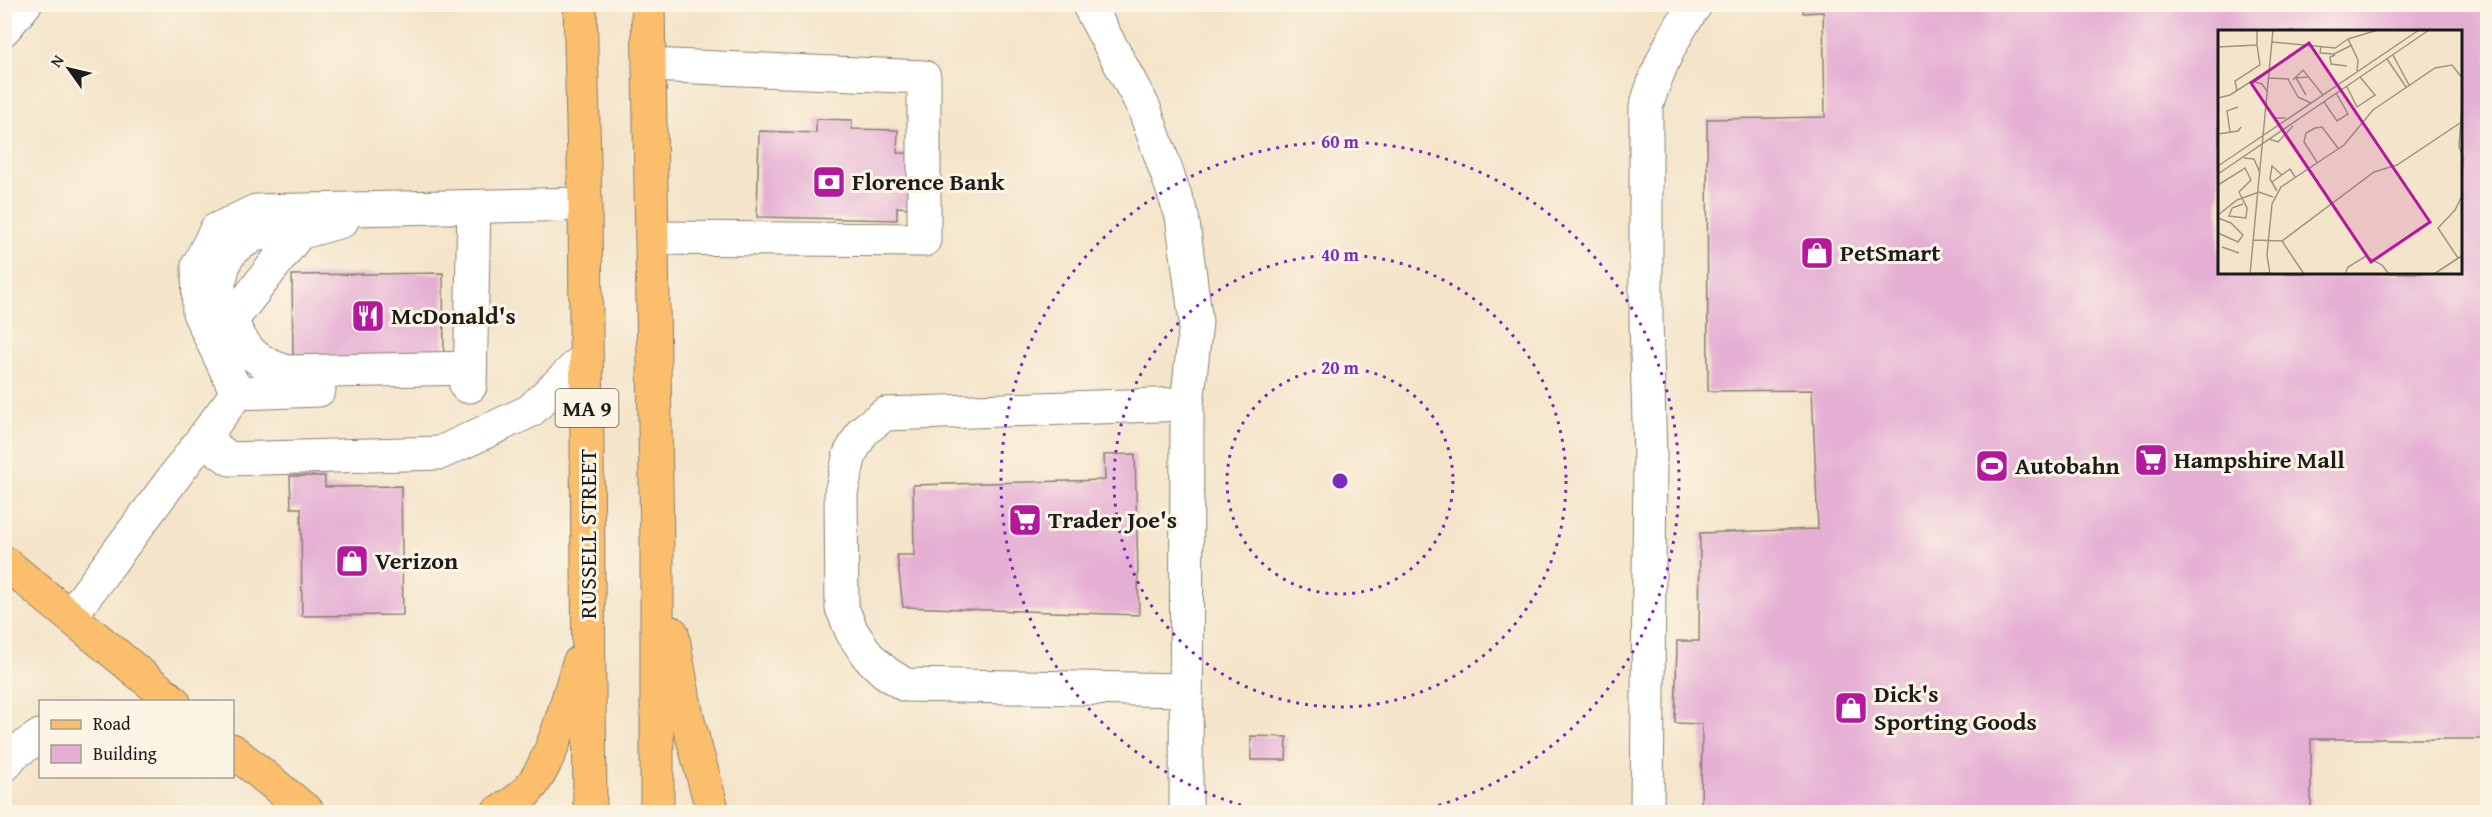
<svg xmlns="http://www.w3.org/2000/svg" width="2492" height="817" font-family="'Gentium Book Plus',serif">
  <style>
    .building { fill: #e5afd4; fill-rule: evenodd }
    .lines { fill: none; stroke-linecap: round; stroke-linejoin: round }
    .minor-casing { stroke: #888072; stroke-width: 35 }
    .major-casing { stroke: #888072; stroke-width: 35 }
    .highway-casing { stroke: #888072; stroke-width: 35 }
    .minor { stroke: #fff; stroke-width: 33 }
    .major { stroke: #fabe6d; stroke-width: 33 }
    .highway { stroke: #fabe6d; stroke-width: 33 }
    .ring { fill: none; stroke: #7b2cbf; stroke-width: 3; stroke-dasharray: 3 6 }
    .labels { text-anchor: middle; stroke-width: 6; stroke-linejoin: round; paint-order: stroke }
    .shield { fill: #fcf5e5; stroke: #5f5d58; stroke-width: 1.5 }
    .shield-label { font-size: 22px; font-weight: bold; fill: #1c1c1c }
    .poi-label { font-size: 24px; font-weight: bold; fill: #1c1c1c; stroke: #fcf5e5; text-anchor: start }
    .street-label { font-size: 24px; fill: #1c1c1c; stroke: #fcf5e5 }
    .inset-road { fill: none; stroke: #9e9484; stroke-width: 1.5 }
    .view { fill: #b5179e; fill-opacity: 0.15; stroke: #b5179e; stroke-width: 3 }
    .inset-edge { fill: none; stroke: #1c1c1c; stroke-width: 3 }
    .centre { fill: #7b2cbf; stroke: #fcf5e5; stroke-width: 3 }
    .ring-label { font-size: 18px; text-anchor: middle; font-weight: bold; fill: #7b2cbf; stroke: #fcf5e5; stroke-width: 6; stroke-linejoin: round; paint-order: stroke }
  </style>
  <rect width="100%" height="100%" fill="#fcf5e5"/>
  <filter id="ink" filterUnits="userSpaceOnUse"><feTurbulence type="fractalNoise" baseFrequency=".0167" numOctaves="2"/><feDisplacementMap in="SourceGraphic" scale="12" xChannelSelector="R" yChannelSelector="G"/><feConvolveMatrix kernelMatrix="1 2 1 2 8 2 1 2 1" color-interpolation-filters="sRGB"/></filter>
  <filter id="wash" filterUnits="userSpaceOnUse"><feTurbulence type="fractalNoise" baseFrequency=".008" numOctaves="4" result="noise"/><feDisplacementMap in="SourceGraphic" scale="24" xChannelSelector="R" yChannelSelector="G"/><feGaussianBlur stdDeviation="1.35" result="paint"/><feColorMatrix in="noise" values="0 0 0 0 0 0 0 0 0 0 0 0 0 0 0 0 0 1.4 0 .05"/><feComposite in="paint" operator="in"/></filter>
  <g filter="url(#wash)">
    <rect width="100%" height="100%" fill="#f4e4c9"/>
    <g id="blocks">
      <g class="building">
        <path d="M1803 4H2488V739H2311V812H1701L1702 724 1675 723 1677 641H1699L1700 533 1818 529 1812 390 1708 391 1707 119 1825 117 1823 12 1803 13ZM2219 32H2460V273H2219Z"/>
        <polygon points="816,119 852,120 852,129 898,130 897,153 911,153 909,208 897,207 897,220 757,217 759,131 816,133"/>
        <polygon points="443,273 444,358 293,359 292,275"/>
        <polygon points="1135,454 1139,615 903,607 897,555 914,555 913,485 1105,480 1104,455"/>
        <polygon points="290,476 325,476 325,487 401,486 403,615 302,616 301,508 291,508"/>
        <polygon points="1251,736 1287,737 1286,760 1251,760"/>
      </g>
    </g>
  </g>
  <g filter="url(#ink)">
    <use href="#blocks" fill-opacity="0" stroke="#888072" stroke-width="1.5"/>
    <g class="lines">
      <defs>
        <g id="minor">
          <polyline points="1088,4 1144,108 1182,216 1196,322 1187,404 1186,812"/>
          <polyline points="4,29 25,4"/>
          <polyline points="649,65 924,77 924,240 652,238"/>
          <path d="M342 221 299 233 231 321C245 351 255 362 287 372L470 368"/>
          <polyline points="229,316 218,287 225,260 235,247 256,234 276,233"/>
          <polyline points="466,386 470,386 474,207"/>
          <polyline points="237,393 199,313 198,266 216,230 256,211 585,204"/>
          <polyline points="237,393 319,390"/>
          <polyline points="203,439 230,459 440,453 530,411 586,357"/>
          <polyline points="71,615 237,393"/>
          <polyline points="1185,690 905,685 885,672 868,656 852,632 842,608 841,493 850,454 863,431 885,414 1187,404"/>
          <polyline points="4,766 13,754 40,736"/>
          <path d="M1647 812 1650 456 1646 320V107C1657 70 1672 36 1696 4"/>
        </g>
        <g id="major">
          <polyline points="4,562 174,702"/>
          <polyline points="232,750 308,812"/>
        </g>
        <g id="highway">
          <polyline points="580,4 585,204 590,812"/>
          <polyline points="648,4 657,545 657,812"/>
          <polyline points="672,633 687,717 713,812"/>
          <path d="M498 812C506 808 514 803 521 797 552 770 566 702 579 663"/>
        </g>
      </defs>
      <use href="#minor" class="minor-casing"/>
      <use href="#major" class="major-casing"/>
      <use href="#highway" class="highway-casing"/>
      <use href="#minor" class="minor"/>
      <use href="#major" class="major"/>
      <use href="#highway" class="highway"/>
    </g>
  </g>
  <g class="ring">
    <circle cx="1340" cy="481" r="113"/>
    <circle cx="1340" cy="481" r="226"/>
    <path d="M1267 812A339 339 0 1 1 1413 812"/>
  </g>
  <defs>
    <symbol id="bank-square" viewBox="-11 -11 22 22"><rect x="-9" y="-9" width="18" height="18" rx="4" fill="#b5179e" stroke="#fcf5e5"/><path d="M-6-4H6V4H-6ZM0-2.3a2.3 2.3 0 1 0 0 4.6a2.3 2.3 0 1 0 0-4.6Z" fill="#fff"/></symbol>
    <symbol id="shop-square" viewBox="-11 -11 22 22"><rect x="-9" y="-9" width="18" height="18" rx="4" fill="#b5179e" stroke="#fcf5e5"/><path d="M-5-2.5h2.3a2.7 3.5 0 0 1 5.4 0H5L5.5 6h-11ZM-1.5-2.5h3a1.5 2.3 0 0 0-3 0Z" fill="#fff"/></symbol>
    <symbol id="restaurant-square" viewBox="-11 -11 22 22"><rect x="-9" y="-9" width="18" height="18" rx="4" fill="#b5179e" stroke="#fcf5e5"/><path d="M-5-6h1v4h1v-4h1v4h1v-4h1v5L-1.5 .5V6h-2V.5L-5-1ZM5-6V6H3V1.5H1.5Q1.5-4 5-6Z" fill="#fff"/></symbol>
    <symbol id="supermarket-square" viewBox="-11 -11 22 22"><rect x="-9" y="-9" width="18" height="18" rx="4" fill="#b5179e" stroke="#fcf5e5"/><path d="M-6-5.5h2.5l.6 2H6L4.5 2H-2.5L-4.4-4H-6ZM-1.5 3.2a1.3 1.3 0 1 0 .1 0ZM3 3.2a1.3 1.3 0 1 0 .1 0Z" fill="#fff"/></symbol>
    <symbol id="stadium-square" viewBox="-11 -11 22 22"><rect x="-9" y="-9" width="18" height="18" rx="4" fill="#b5179e" stroke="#fcf5e5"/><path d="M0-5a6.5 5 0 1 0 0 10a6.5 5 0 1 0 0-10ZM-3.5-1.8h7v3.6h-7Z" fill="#fff"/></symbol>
  </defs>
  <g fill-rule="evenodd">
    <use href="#bank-square" x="810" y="163" width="38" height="38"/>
    <use href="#shop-square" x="1798" y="234" width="38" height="38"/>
    <use href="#restaurant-square" x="349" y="297" width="38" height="38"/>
    <use href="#supermarket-square" x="2132" y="441" width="38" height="38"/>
    <use href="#stadium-square" x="1973" y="447" width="38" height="38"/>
    <use href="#supermarket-square" x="1006" y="501" width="38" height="38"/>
    <use href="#shop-square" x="333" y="542" width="38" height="38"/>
    <use href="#shop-square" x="1832" y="689" width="38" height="38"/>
  </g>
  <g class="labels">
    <rect class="shield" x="555.5" y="389" width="63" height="38" rx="4.5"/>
    <g class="shield-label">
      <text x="587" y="416">MA 9</text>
    </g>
    <g class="poi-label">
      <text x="852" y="190">Florence Bank</text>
      <text x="1840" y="261">PetSmart</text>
      <text x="391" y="324">McDonald's</text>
      <text x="2174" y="468">Hampshire Mall</text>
      <text x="2015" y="474">Autobahn</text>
      <text x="1048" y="528">Trader Joe's</text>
      <text x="375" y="569">Verizon</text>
      <text x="1874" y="702">Dick's<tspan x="1874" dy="28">Sporting Goods</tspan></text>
    </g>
    <g class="street-label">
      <text transform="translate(588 534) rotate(-90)" y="8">RUSSELL STREET</text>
    </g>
  </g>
  <g transform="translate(2218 30)">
    <rect width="244" height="244" fill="#f4e4c9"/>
    <path class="inset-road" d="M130 9 160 0M54 12 117 18 130 9 140 30 139 41M103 16 102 23 116 24 134 15M0 17 39 15V0M117 25 112 27 113 34 129 36M175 25 191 55M169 29 188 57M51 48 71 49M70 49 80 67 93 73M75 50 85 40 105 65M34 51 44 54 49 61M129 57 139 77 157 65 142 47M19 61 17 51 42 35 39 15M245 61 241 117 245 125M88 65 78 48 90 47M0 68 12 65 51 40M106 72 119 91 130 84 118 63M48 77 57 88H68M12 102 9 81 20 77M0 104 20 101 23 97M51 109 60 112 75 96M26 128 36 129 42 143M99 132 86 112 88 103 97 98 104 97 120 118M0 136 201 0M0 144 211 0M54 152 72 139 77 147M0 155 27 138 33 150 21 162 29 178 28 188 11 186 14 178 25 174M59 161 52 149 54 136 64 145M0 185 19 170 41 162 55 167M0 188 13 193 25 205 20 212 0 203M35 210 64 211 156 142 179 135 242 93M64 211 86 244M4 217 21 223M240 228 220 198 237 180 245 164M20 244 51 243M32 244 55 0M52 244 49 225 54 174 63 157 126 115 155 80 217 38 234 35 245 49M127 244 130 237 148 226 164 235 171 244M216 244 245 225"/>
    <path class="view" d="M91 13 212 192 153 232 33 53Z"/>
    <rect width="244" height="244" class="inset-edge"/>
  </g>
  <circle cx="1340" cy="481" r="9" class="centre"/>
  <g class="ring-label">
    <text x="1340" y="148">60 m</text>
    <text x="1340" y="261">40 m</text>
    <text x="1340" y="374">20 m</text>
  </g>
  <rect width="2492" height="817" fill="none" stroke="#fcf5e5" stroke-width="24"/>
  <rect x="39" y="700" width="195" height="78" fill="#fcf5e5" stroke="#a29e95" stroke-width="1.5"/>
  <rect x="51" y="720" width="30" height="9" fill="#fabe6d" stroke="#a29e95" stroke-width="1.5"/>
  <text x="93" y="730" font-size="18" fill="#1c1c1c">Road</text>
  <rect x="51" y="745" width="30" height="18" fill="#e5afd4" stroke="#a29e95" stroke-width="1.5"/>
  <text x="93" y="760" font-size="18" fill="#1c1c1c">Building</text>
  <g transform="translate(69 69) rotate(304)" stroke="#fcf5e5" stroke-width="4.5" paint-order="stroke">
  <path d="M0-4.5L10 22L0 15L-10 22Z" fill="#1c1c1c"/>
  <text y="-9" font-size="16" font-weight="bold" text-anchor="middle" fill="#1c1c1c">N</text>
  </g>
</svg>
